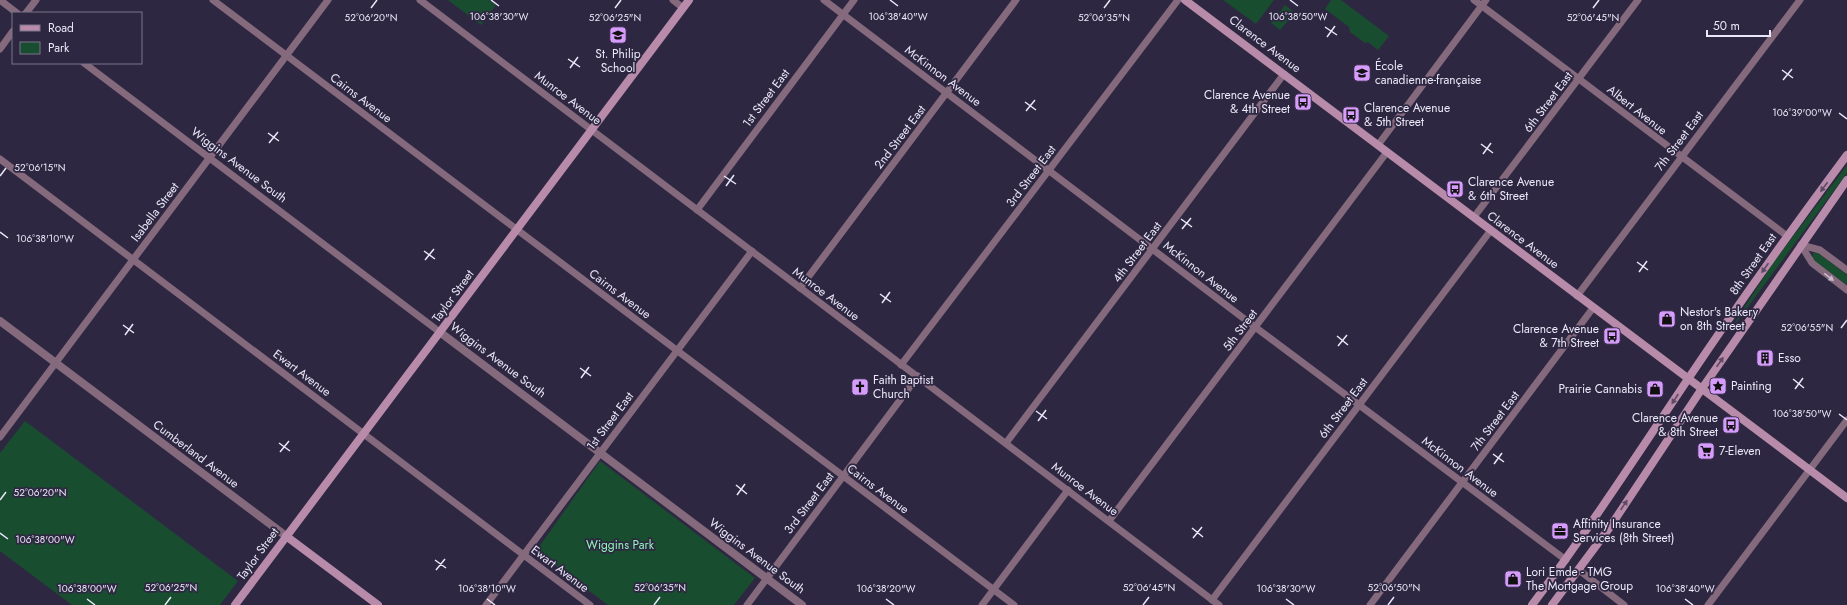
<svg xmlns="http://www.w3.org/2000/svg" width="1847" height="605" font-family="Jost,sans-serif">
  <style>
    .green { fill: #184d30 }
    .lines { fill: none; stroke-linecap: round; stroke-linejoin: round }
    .minor { stroke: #85697c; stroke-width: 7 }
    .tertiary { stroke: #85697c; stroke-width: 8 }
    .secondary { stroke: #b78ba9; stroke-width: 8 }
    .oneway { fill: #5e4a65 }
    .oneway2 { fill: #c7bbcd }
    .ticks { fill: none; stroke: #eae7f8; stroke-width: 1.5 }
    .labels { text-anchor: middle; stroke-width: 3.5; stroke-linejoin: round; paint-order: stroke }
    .street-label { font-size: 12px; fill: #eae7f8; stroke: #2e2741 }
    .poi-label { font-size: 12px; fill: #eae7f8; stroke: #2e2741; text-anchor: start }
    .park-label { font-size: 12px; fill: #8ff5b7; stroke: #2e2741 }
    .ticks-label { font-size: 10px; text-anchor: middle; fill: #eae7f8; stroke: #2e2741; stroke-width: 3.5; stroke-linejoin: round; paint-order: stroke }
  </style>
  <rect width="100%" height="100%" fill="#2e2741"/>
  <g class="green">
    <polygon points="448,0 489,0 496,5 481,25"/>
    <polygon points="1223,0 1274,0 1256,24"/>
    <polygon points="1331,0 1341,0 1389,36 1378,50 1368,42 1365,43 1350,32 1349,27 1325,9"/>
    <polygon points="1285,5 1295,13 1280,30 1271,23"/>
    <polygon points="1847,165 1847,173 1736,323 1735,322 1773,263"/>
    <polygon points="1813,253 1818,253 1847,275 1847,285 1812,259"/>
    <polygon points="25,421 238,581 220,605 72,605 0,551 0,453"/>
    <polygon points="600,461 755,578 734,605 608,605 536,551"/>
  </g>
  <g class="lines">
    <g class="minor">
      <polyline points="0,0 17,13"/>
      <polyline points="213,0 1014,605"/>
      <polyline points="420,0 1219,605"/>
      <polyline points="673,0 683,8"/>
      <polyline points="824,0 1255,327 1566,560"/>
      <polyline points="1474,0 1787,236"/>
      <polyline points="26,13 36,0"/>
      <polyline points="0,49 13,31"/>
      <polyline points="84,63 441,333"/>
      <polyline points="1378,145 1486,0"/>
      <polyline points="0,159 590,605"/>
      <polyline points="697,210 854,0"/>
      <polyline points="1474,217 1638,0"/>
      <polyline points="1801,245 1812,263 1847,290"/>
      <polyline points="1801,245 1820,250 1847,270"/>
      <polyline points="800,288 1016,0"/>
      <polyline points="1577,296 1800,0"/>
      <polyline points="901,365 1178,0"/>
      <polyline points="0,437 328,0"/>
      <polyline points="1006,443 1284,74"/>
      <polyline points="1109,521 1387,152"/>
      <polyline points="1579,570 1624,605"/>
      <polyline points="1212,600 1491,230"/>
      <polyline points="486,605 752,251"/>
      <polyline points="747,605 918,376"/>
      <polyline points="982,605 1068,490"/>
      <polyline points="1370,605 1593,308"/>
      <polyline points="1708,605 1847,420"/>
    </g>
    <g class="tertiary">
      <polyline points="0,321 286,536"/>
      <polyline points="441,333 802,605"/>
    </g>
    <g class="secondary">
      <polyline points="1185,0 1847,498"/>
      <polyline points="286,536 378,605"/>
      <polyline points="235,605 689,0"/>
      <path d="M1532 605C1587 532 1637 455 1688 379 1739 303 1792 229 1847 155"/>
      <polyline points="1552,605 1610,527 1701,390 1847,180"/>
    </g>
  </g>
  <defs><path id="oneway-solid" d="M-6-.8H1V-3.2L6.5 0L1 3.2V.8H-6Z"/></defs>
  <g class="oneway">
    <use href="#oneway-solid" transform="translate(1824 187) rotate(127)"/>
    <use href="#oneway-solid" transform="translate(1765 268) rotate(125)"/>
    <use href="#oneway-solid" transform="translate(1720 362) rotate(-55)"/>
    <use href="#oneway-solid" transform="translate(1675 399) rotate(123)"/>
    <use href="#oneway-solid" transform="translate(1624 505) rotate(-56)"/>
  </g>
  <use class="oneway2" href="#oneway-solid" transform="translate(1829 277) rotate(38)"/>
  <path class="ticks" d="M491 0 499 6M890 0 898 6M1290 0 1298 6M371 8 377 0M615 8 621 0M1104 8 1110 0M1593 8 1599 0M1325 27 1337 35M1327 37 1335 26M568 59 580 67M570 68 578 57M1782 70 1793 78M1783 80 1792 69M1025 102 1036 110M1026 111 1035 100M1839 113 1847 119M268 133 279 141M269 143 278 132M1481 144 1493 153M1483 154 1491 143M0 176 6 168M724 176 736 184M726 186 734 175M1181 219 1192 227M1182 229 1191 218M0 232 8 238M424 251 435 259M425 260 434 249M1637 262 1648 270M1639 272 1647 261M880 294 891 302M882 303 890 292M123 325 134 333M1841 328 1847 320M125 335 133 324M1337 336 1348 345M1338 346 1347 335M580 368 591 376M581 378 589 367M1793 379 1804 388M1795 389 1803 378M1036 411 1047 419M1839 414 1847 420M1038 421 1046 410M279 443 290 451M280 452 289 441M1493 454 1504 462M1494 464 1502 453M736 485 747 494M737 495 745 484M0 500 6 492M1192 528 1203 537M0 533 8 539M1193 538 1202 527M435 560 446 568M436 570 445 559M87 599 95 605M487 599 495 605M886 599 894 605M1286 599 1294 605M1685 599 1693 605M165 605 171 597M654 605 660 597M1143 605 1149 597M1388 605 1394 597"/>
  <defs>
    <symbol id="school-square" viewBox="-11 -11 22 22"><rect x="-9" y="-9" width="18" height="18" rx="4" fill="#d59cfb" stroke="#2e2741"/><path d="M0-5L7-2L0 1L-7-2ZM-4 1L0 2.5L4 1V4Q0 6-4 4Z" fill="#111"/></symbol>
    <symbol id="bus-square" viewBox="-11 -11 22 22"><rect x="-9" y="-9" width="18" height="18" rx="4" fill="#d59cfb" stroke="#2e2741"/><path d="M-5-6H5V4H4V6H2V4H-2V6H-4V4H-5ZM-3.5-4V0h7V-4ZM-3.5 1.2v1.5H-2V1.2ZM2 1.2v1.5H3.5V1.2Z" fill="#111"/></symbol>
    <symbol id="shop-square" viewBox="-11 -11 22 22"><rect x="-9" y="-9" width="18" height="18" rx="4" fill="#d59cfb" stroke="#2e2741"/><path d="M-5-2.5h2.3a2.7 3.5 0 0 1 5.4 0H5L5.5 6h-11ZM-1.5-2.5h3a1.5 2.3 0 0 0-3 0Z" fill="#111"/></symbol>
    <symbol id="building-square" viewBox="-11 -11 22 22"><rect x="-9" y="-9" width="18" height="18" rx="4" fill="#d59cfb" stroke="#2e2741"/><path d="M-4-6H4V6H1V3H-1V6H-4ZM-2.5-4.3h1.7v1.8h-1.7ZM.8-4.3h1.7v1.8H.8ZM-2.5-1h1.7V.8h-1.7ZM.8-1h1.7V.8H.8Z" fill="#111"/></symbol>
    <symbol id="sight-square" viewBox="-11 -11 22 22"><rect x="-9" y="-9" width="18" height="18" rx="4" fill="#d59cfb" stroke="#2e2741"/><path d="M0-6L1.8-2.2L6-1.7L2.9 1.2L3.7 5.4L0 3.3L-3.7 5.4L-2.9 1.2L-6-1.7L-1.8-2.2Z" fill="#111"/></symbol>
    <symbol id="church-square" viewBox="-11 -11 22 22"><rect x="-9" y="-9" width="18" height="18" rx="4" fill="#d59cfb" stroke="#2e2741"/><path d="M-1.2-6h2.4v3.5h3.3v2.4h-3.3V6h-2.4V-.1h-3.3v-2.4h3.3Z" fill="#111"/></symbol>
    <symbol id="supermarket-square" viewBox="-11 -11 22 22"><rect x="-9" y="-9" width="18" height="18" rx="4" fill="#d59cfb" stroke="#2e2741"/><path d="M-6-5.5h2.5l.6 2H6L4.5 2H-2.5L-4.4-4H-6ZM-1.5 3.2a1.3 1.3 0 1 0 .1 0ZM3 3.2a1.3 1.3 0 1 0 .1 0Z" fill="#111"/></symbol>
    <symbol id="office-square" viewBox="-11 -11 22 22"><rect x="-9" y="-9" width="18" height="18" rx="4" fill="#d59cfb" stroke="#2e2741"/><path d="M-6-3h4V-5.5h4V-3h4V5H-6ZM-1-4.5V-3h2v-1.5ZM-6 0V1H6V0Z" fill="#111"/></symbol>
  </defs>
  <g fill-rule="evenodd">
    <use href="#school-square" x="608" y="25" width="20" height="20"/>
    <use href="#school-square" x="1352" y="63" width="20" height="20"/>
    <use href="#bus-square" x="1293" y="92" width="20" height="20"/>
    <use href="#bus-square" x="1341" y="105" width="20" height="20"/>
    <use href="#bus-square" x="1445" y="179" width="20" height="20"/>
    <use href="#shop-square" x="1657" y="309" width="20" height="20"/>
    <use href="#bus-square" x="1602" y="326" width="20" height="20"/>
    <use href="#building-square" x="1755" y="348" width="20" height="20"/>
    <use href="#sight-square" x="1708" y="376" width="20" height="20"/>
    <use href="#church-square" x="850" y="377" width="20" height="20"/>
    <use href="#shop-square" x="1645" y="379" width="20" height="20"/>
    <use href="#bus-square" x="1721" y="415" width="20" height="20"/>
    <use href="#supermarket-square" x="1696" y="441" width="20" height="20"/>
    <use href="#office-square" x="1550" y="521" width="20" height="20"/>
    <use href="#shop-square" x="1503" y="569" width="20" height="20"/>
  </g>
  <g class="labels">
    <g class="street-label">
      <text transform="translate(1265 44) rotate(37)" y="4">Clarence Avenue</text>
      <text transform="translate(943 76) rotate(37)" y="4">McKinnon Avenue</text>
      <text transform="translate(361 98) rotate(37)" y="4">Cairns Avenue</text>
      <text transform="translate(568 98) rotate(37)" y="4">Munroe Avenue</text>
      <text transform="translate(766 98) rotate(-53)" y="4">1st Street East</text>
      <text transform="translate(1548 102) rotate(-53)" y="4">6th Street East</text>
      <text transform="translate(1637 110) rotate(38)" y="4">Albert Avenue</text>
      <text transform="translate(900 137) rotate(-53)" y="4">2nd Street East</text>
      <text transform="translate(1679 141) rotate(-53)" y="4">7th Street East</text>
      <text transform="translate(239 165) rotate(37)" y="4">Wiggins Avenue South</text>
      <text transform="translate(1031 176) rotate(-53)" y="4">3rd Street East</text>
      <text transform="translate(155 212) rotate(-53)" y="4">Isabella Street</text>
      <text transform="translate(1523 240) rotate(37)" y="4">Clarence Avenue</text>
      <text transform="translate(1137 252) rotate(-53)" y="4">4th Street East</text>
      <text transform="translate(1753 264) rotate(-55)" y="4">8th Street East</text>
      <text transform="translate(1201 272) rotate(38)" y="4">McKinnon Avenue</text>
      <text transform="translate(620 294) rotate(37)" y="4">Cairns Avenue</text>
      <text transform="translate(826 294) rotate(37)" y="4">Munroe Avenue</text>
      <text transform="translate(453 296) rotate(-54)" y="4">Taylor Street</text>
      <text transform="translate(1240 330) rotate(-53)" y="4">5th Street</text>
      <text transform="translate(498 360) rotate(37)" y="4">Wiggins Avenue South</text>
      <text transform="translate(302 373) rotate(37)" y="4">Ewart Avenue</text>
      <text transform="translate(1343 408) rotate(-53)" y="4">6th Street East</text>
      <text transform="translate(610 421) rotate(-53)" y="4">1st Street East</text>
      <text transform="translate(1495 421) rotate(-53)" y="4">7th Street East</text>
      <text transform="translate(196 454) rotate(37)" y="4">Cumberland Avenue</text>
      <text transform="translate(1460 467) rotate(37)" y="4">McKinnon Avenue</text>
      <text transform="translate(878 489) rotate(37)" y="4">Cairns Avenue</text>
      <text transform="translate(1085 489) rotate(37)" y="4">Munroe Avenue</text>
      <text transform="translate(809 503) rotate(-53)" y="4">3rd Street East</text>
      <text transform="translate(258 554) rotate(-54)" y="4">Taylor Street</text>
      <text transform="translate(757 556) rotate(37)" y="4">Wiggins Avenue South</text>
      <text transform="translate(560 569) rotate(37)" y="4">Ewart Avenue</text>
    </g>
    <g class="poi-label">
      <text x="618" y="58" text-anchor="middle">St. Philip<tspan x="618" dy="14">School</tspan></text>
      <text x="1375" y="70">École<tspan x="1375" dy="14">canadienne-française</tspan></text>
      <text x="1290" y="99" text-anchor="end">Clarence Avenue<tspan x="1290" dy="14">&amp; 4th Street</tspan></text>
      <text x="1364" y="112">Clarence Avenue<tspan x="1364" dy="14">&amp; 5th Street</tspan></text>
      <text x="1468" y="186">Clarence Avenue<tspan x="1468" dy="14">&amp; 6th Street</tspan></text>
      <text x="1680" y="316">Nestor's Bakery<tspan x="1680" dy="14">on 8th Street</tspan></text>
      <text x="1599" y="333" text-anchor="end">Clarence Avenue<tspan x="1599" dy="14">&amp; 7th Street</tspan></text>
      <text x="1778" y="362">Esso</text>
      <text x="873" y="384">Faith Baptist<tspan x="873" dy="14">Church</tspan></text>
      <text x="1731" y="390">Painting</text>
      <text x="1642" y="393" text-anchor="end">Prairie Cannabis</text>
      <text x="1718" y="422" text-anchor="end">Clarence Avenue<tspan x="1718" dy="14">&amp; 8th Street</tspan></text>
      <text x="1719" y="455">7-Eleven</text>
      <text x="1573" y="528">Affinity Insurance<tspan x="1573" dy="14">Services (8th Street)</tspan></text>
      <text x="1526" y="576">Lori Emde - TMG<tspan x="1526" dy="14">The Mortgage Group</tspan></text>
    </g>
    <g class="park-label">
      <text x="620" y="549">Wiggins Park</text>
    </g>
  </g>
  <g class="ticks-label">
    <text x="499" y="20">106°38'30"W</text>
    <text x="1298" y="20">106°38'50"W</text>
    <text x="898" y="20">106°38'40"W</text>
    <text x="371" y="21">52°06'20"N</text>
    <text x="615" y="21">52°06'25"N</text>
    <text x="1104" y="21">52°06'35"N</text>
    <text x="1593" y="21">52°06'45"N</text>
    <text x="1802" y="116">106°39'00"W</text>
    <text x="40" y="171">52°06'15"N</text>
    <text x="45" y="242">106°38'10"W</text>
    <text x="1807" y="331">52°06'55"N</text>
    <text x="1802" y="417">106°38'50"W</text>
    <text x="40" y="496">52°06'20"N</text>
    <text x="45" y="543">106°38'00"W</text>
    <text x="171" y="591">52°06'25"N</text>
    <text x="660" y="591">52°06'35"N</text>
    <text x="1149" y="591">52°06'45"N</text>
    <text x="1394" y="591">52°06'50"N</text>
    <text x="87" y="592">106°38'00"W</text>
    <text x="487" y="592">106°38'10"W</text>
    <text x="886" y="592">106°38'20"W</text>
    <text x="1286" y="592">106°38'30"W</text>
    <text x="1685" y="592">106°38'40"W</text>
  </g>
  <rect x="12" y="12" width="130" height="52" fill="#2e2741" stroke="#79748a"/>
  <rect x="20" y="25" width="20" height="6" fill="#b78ba9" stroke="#79748a"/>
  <text x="48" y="32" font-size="12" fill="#eae7f8">Road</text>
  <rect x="20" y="42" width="20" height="12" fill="#184d30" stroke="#79748a"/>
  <text x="48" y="52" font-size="12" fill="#eae7f8">Park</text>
  <path d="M1707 30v6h63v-6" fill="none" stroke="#eae7f8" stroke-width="2"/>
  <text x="1713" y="30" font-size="12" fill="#eae7f8" stroke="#2e2741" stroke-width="3" paint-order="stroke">50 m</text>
</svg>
